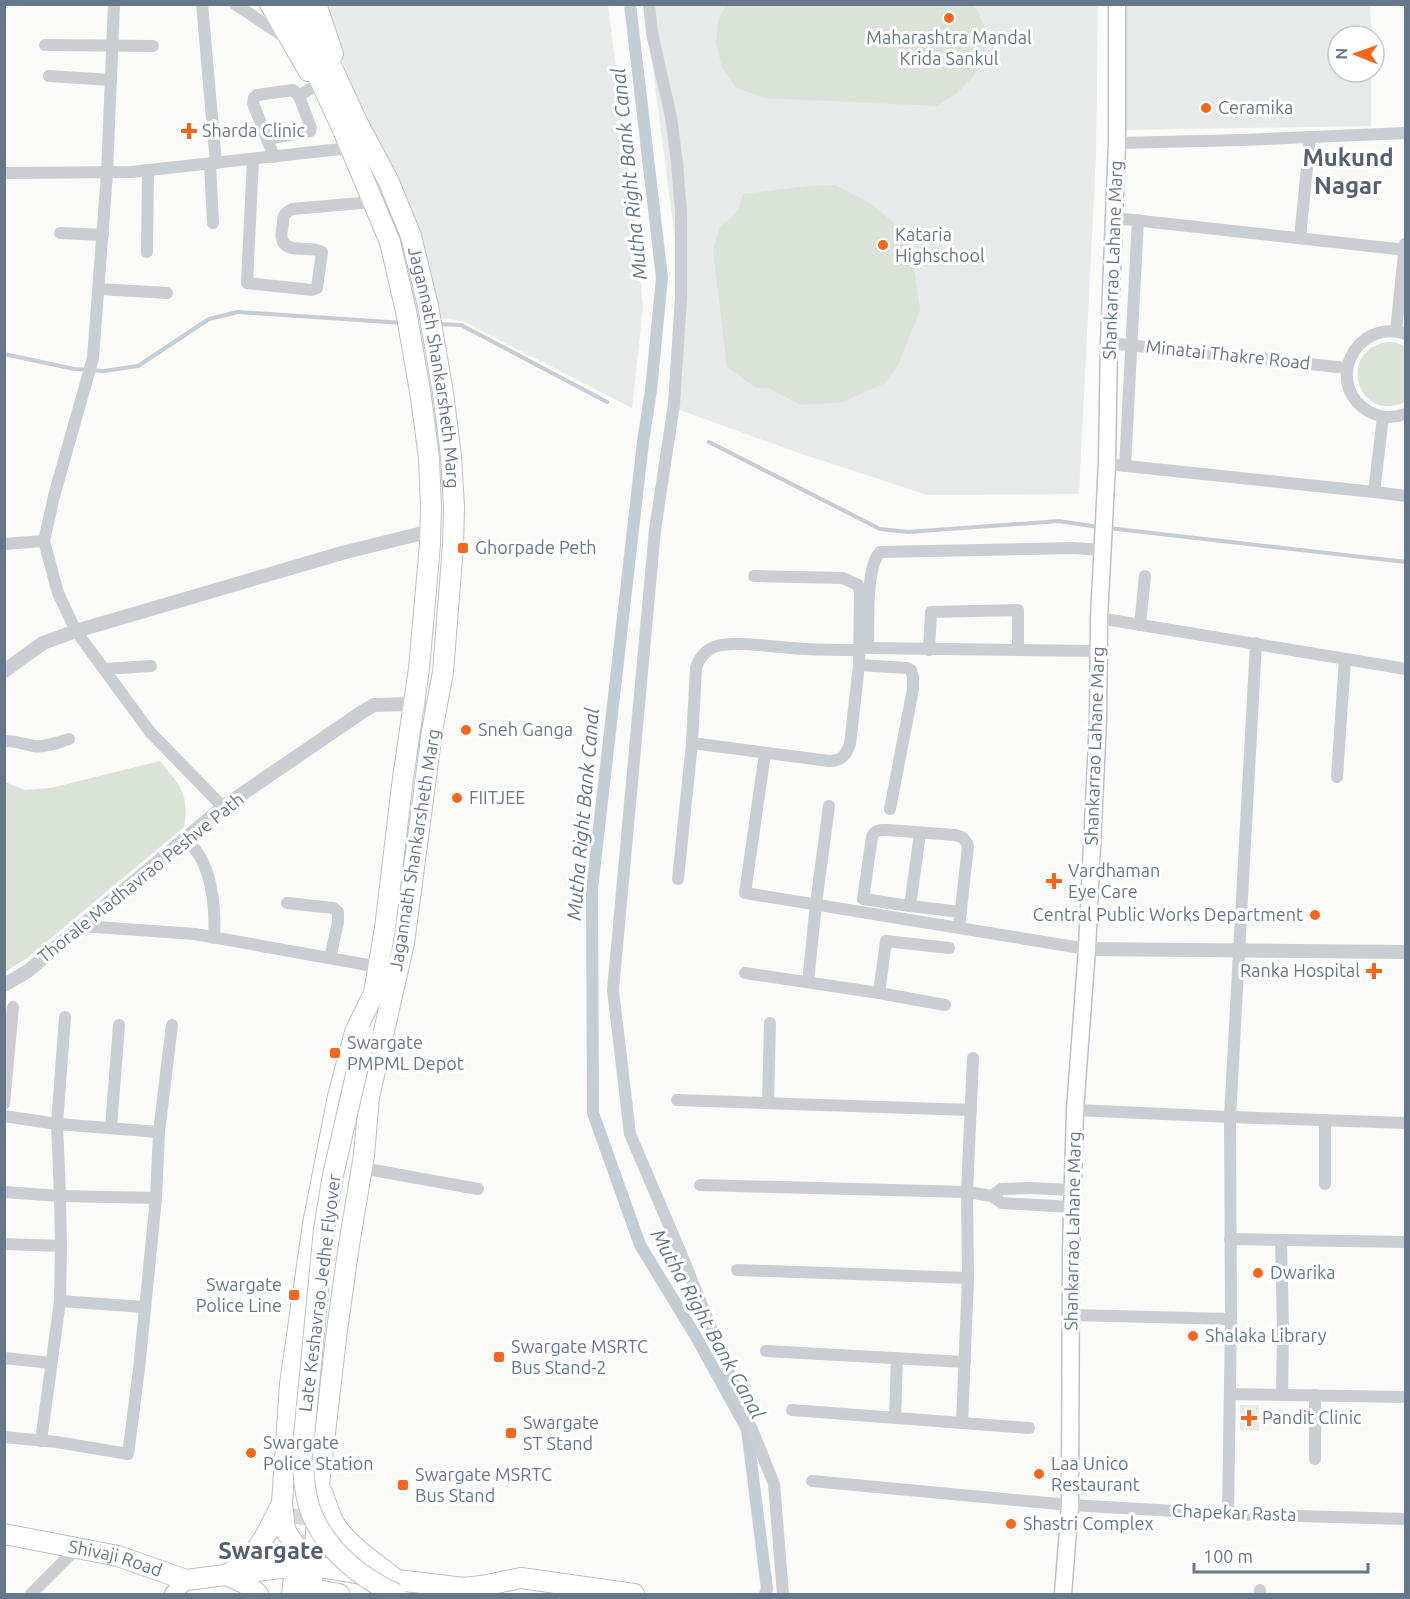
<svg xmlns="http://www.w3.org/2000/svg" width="1410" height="1599" font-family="Ubuntu,sans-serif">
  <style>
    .built { fill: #e8e9e9 }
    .green { fill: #dbe2d8 }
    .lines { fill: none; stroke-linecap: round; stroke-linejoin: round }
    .stream { stroke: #c3cdd3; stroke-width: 4 }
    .canal { stroke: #c3cdd3; stroke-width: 12 }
    .trunk-tunnel { stroke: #d5d9dd; stroke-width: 20; stroke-dasharray: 20 10; stroke-linecap: butt }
    .secondary-casing { stroke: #bcc0c6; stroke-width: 19 }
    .primary-casing { stroke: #bdc0c5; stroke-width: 20 }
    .trunk-casing { stroke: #bcbfc3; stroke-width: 22 }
    .minor { stroke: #cacdd2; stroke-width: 12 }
    .tertiary { stroke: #cacdd2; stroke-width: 14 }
    .secondary { stroke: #fff; stroke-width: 16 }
    .primary { stroke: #fff; stroke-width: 18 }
    .trunk { stroke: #fff; stroke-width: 20 }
    .trunk-bridge-casing { stroke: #bcbfc3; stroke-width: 22; stroke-linecap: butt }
    .trunk-bridge { stroke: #fff; stroke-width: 20 }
    .poi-dot { fill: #f5661c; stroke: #fff; stroke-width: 2 }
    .labels { text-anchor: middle; stroke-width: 6; stroke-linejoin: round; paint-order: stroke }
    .poi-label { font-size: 18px; fill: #66778c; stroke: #fff; text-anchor: start }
    .street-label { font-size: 18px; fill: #66778c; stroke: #fff }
    .water-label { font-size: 20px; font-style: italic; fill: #627886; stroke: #fff }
    .district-label { font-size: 24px; font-weight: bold; fill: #556170; stroke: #fff }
  </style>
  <rect width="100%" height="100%" fill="#fafaf8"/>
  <g class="built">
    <polygon points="321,5 608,5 634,213 643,307 632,408 463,321 438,318 366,121 354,92"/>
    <polygon points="647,5 1098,5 1096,156 1079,494 927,495 799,453 677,409 675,239 647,24"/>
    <polygon points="1126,5 1370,5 1371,36 1338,36 1338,72 1371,72 1371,126 1126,130"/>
    <polygon points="1240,1405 1259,1405 1259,1431 1240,1430"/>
  </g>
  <g class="green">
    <polygon points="726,5 973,5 976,8 986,30 984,59 972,78 956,94 937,106 763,98 736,87 722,68 716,43 719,18"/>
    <polygon points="835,185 870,203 899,227 914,267 920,310 899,363 885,383 843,402 801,405 768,388 756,388 727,367 713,250 720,226 732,217 738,209 743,194 808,186"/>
    <path d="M1388 342H1394L1405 346V402C1358 425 1335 350 1388 342Z"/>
    <path d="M160 761C180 786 190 794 184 827L27 958 5 972V782L25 790 51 788Z"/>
  </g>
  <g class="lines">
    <g class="stream">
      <polyline points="437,324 461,325 607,402"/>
      <polyline points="4,354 74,369 104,371 138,366 209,319 238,312 403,323"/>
      <polyline points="709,442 880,529 908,532 1059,521 1098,527"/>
      <polyline points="1108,528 1406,562"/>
    </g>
    <polyline class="canal" points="630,4 662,278 651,390 643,442 592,889 593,1113 640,1245 695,1335 747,1429 767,1589 765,1594"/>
    <polyline class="trunk-tunnel" points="294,1554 299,1509"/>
    <defs>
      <g id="secondary">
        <polyline points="173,1594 186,1580"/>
        <polyline points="1063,1594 1070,1505 1071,1252 1075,1110 1087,949 1098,721 1099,618 1107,464 1109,343 1117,143 1117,4"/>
      </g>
      <g id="primary">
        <polyline points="269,4 308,72"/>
        <polyline points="317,4 334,54"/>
      </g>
      <g id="trunk">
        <polyline points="285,4 343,130 390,242 406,311 421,397 429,458 431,507 430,544 419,669 403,778 385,928 374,993 355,1032 338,1096 313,1224 290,1384 282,1503 285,1530 294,1544 297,1552 292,1594"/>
        <path id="s1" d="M303 4 357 122 388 180 411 236 428 306 443 393 451 456 454 507 453 545 443 672 432 731 404 943 369 1097 364 1155 349 1245 337 1330 319 1484 314 1566 310 1594"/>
        <path d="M322 1492C326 1502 329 1514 334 1523 348 1546 373 1561 394 1578"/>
        <path id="s2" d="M4 1534 118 1556 186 1580 296 1566H314L397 1580 464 1588 482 1586 521 1578 634 1594"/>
        <path d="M228 1574C234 1570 240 1566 245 1562 262 1547 272 1523 282 1503"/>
        <polyline points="226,1575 246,1584 258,1594"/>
        <polyline points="301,1587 339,1594"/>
      </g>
    </defs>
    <use href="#secondary" class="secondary-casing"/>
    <use href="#primary" class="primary-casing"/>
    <use href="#trunk" class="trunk-casing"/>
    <g class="minor">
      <polyline points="114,4 107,173 93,358 54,496 44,541 58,593 76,631 150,732 223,807"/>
      <polyline points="202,4 216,163"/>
      <polyline points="235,4 286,38"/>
      <polyline points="649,4 652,33 671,117 677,163 681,212 681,297 674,404 655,530 613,990 630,1134 680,1251 774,1484 783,1594"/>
      <polyline points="45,45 153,46"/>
      <polyline points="49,76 111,80"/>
      <polyline points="267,139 253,103 254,98 257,95 293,90 299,96 316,85"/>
      <polyline points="1117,143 1243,140 1406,133"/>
      <polyline points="274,157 267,139 310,131 311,128 299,96"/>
      <path d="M253 159 247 283 312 290 317 288 322 252C311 245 286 255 282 239 281 235 282 228 283 224 283 216 284 213 292 209L373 202"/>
      <polyline points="210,164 213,223"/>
      <polyline points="4,173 131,172 350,148"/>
      <polyline points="1115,218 1406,250"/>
      <polyline points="60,233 103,235"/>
      <polyline points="1300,238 1310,137"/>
      <polyline points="147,252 148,170"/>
      <polyline points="99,289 167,293"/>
      <polyline points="1396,331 1405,244"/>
      <path d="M1406 334C1354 317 1323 387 1370 412 1381 418 1394 418 1406 414"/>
      <polyline points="1109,343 1347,368"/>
      <polyline points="1107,464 1374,492 1383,417"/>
      <polyline points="1125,466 1138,220"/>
      <polyline points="1374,492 1406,496"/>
      <polyline points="4,544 44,541"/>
      <polyline points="1099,618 1406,669"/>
      <polyline points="1140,625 1145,576"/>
      <polyline points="929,650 931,612 1018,610 1018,650"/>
      <path d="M1099 651 868 648C869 625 865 569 880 552L1073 548 1102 550"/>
      <polyline points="859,665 907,668 911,670 913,677 913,689 890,809"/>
      <polyline points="104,669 151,666"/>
      <path d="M4 741C15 741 24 744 34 746 45 748 59 742 69 739"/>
      <path d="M692 743 829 761C842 761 846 755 850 744L859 665 860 592 858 585 843 578 754 576"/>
      <polyline points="765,753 745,893 1087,949"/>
      <polyline points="1337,777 1345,659"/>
      <path d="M184 839C212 858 216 907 214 938"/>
      <path d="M678 879 692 743 696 668C699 658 705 651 714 647 732 639 785 649 807 649 825 650 842 650 859 650"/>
      <polyline points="287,903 333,908 338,912 338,922 330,958"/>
      <polyline points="910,906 920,833"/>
      <polyline points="82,926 195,934 379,967"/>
      <path d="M959 927 968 846C965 838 962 837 955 835L888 830C880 830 875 829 872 837L863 899 910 906 961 912"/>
      <polyline points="745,973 879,993 945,1005"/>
      <polyline points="808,982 816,904 829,806"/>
      <polyline points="879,993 886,941 949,948"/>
      <polyline points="677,1100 971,1110"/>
      <polyline points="768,1103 770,1023"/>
      <polyline points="4,1104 13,1007"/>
      <polyline points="1075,1110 1230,1117 1406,1123"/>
      <polyline points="4,1116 57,1124 159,1132 156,1198"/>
      <polyline points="111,1127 119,1025"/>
      <polyline points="159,1132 172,1025"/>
      <polyline points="362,1168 478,1189"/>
      <polyline points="1325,1184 1325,1120"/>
      <polyline points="700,1185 967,1192 992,1196 1002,1203 1072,1207"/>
      <polyline points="4,1192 60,1196 61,1246 60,1301 41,1441"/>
      <polyline points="992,1196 1001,1189 1029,1188 1072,1190"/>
      <polyline points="1230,1239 1406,1242"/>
      <polyline points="1281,1240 1283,1331 1282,1394"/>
      <polyline points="4,1244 61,1246"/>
      <polyline points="737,1270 968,1278"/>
      <polyline points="60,1301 144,1307"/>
      <polyline points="1072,1315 1231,1319"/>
      <polyline points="766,1351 965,1362"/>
      <polyline points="4,1358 51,1363"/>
      <polyline points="1230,1394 1406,1397"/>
      <polyline points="1315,1395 1315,1459"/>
      <polyline points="792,1410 1029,1428"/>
      <polyline points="895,1418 897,1358"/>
      <polyline points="962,1423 968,1278 967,1192 973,1058"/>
      <polyline points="4,1437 57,1442 128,1454 139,1369 156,1198 60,1196 57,1124 65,1017"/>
      <polyline points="812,1481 1070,1505 1228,1514 1406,1519"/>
      <polyline points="1228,1514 1231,1319 1230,1117 1256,643"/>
      <polyline points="1260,1590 1260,1594"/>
      <polyline points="31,1594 77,1548"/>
    </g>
    <g class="tertiary">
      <polyline points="4,671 43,643 76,631 342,553 431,531"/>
      <polyline points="1087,949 1406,952"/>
      <polyline points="4,985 28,971 223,807 362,712 374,705 414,704 437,707"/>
    </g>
    <use href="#secondary" class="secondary"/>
    <use href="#primary" class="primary"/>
    <use href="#trunk" class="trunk"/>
    <defs>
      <path id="trunk-bridge" d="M365 1036 333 1175 324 1229 302 1457C304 1478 305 1502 315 1521 331 1554 363 1579 396 1594"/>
    </defs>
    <use href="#trunk-bridge" class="trunk-bridge-casing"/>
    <use href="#trunk-bridge" class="trunk-bridge"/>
  </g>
  <g class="poi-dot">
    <circle cx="949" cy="18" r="6"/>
    <circle cx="1206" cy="108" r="6"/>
    <path d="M186 122h6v6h6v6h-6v6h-6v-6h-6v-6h6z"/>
    <circle cx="883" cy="245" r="6"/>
    <rect x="457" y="542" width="12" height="12" rx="3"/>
    <circle cx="466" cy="730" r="6"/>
    <circle cx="457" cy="798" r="6"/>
    <path d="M1051 872h6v6h6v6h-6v6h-6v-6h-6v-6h6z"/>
    <circle cx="1315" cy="915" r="6"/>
    <path d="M1371 962h6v6h6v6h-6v6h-6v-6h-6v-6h6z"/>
    <rect x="329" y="1047" width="12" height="12" rx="3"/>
    <circle cx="1258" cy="1273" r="6"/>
    <rect x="288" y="1289" width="12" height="12" rx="3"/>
    <circle cx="1193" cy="1336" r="6"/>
    <rect x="493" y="1351" width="12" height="12" rx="3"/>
    <path d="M1246 1409h6v6h6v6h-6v6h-6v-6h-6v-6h6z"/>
    <rect x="505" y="1427" width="12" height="12" rx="3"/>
    <circle cx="251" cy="1453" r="6"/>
    <circle cx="1039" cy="1474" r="6"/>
    <rect x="397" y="1479" width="12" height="12" rx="3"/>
    <circle cx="1011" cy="1524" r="6"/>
  </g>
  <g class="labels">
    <g class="poi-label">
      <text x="949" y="44" text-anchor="middle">Maharashtra Mandal<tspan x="949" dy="21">Krida Sankul</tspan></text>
      <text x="1218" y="114">Ceramika</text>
      <text x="202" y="137">Sharda Clinic</text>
      <text x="895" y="241">Kataria<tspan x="895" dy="21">Highschool</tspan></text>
      <text x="475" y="554">Ghorpade Peth</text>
      <text x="478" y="736">Sneh Ganga</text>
      <text x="469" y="804">FIITJEE</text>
      <text x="1068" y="877">Vardhaman<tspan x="1068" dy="21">Eye Care</tspan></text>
      <text x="1303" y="921" text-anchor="end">Central Public Works Department</text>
      <text x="1360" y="977" text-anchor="end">Ranka Hospital</text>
      <text x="347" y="1049">Swargate<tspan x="347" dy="21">PMPML Depot</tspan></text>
      <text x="1270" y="1279">Dwarika</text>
      <text x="282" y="1291" text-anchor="end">Swargate<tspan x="282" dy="21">Police Line</tspan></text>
      <text x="1205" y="1342">Shalaka Library</text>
      <text x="511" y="1353">Swargate MSRTC<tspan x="511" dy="21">Bus Stand-2</tspan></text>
      <text x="1262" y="1424">Pandit Clinic</text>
      <text x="523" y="1429">Swargate<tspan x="523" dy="21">ST Stand</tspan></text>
      <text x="263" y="1449">Swargate<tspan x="263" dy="21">Police Station</tspan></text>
      <text x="1051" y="1470">Laa Unico<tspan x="1051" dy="21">Restaurant</tspan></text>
      <text x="415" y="1481">Swargate MSRTC<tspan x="415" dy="21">Bus Stand</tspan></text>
      <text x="1023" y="1530">Shastri Complex</text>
    </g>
    <g class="street-label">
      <text transform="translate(1113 260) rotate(-88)" y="6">Shankarrao Lahane Marg</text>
      <text transform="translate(1228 355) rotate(6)" y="6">Minatai Thakre Road</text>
      <text dy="6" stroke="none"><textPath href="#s1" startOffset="390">Jagannath Shankarsheth Marg</textPath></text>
      <text transform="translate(1095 746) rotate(-88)" y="6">Shankarrao Lahane Marg</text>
      <text transform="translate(415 850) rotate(-81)" y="6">Jagannath Shankarsheth Marg</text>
      <text transform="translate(141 878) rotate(-39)" y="6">Thorale Madhavrao Peshve Path</text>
      <text transform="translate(1073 1231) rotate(-89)" y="6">Shankarrao Lahane Marg</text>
      <text transform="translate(320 1293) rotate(-83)" y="6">Late Keshavrao Jedhe Flyover</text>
      <text transform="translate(1234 1513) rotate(2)" y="6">Chapekar Rasta</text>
      <text dy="6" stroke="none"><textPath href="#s2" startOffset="114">Shivaji Road</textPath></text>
    </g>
    <g class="water-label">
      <text transform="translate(629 174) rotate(-96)" y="7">Mutha Right Bank Canal</text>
      <text transform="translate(583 814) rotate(-85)" y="7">Mutha Right Bank Canal</text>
      <text transform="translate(708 1324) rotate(61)" y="7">Mutha Right Bank Canal</text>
    </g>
    <g class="district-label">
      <text x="1348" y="166">Mukund<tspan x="1348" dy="28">Nagar</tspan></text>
      <text x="271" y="1559">Swargate</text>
    </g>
  </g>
  <rect width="1410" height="1599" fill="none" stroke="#66778c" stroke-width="12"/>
  <g transform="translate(1356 54) rotate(271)"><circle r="28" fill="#ffffff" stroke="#c2c9d1" stroke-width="1.5"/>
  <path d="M0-4.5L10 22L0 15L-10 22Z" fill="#f5661c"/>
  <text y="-9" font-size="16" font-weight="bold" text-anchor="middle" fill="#66778c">N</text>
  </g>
  <path d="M1194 1563v9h174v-9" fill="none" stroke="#66778c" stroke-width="3"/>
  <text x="1203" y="1563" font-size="18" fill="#66778c" stroke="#ffffff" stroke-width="4.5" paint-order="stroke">100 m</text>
</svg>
